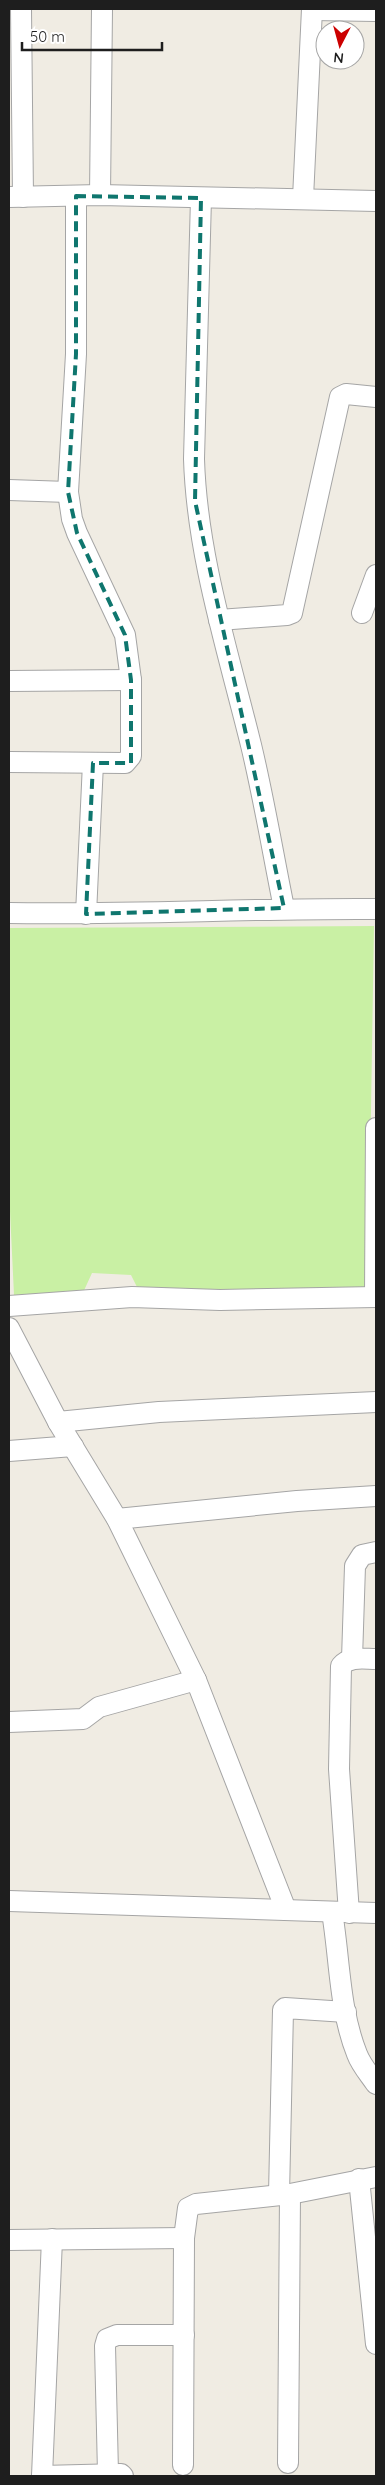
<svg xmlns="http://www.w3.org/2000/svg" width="385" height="2485" font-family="Quicksand,sans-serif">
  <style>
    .grass { fill: #c9f0a4 }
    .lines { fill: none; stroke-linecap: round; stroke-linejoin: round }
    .street-casing { stroke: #a5a5a5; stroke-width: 22 }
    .street { stroke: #fff; stroke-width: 20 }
    .marked { fill: none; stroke: #0f766e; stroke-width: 4; stroke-dasharray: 10 6; stroke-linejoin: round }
  </style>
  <rect width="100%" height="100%" fill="#f0ece3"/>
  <polygon class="grass" points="374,926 368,1293 140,1293 131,1275 92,1273 81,1297 14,1295 9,1190 9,928"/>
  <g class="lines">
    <defs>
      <g id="street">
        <polyline points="21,9 23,197"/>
        <polyline points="312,10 376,11"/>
        <polyline points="100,195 102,9"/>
        <polyline points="9,197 100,195 376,201"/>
        <path d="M201 198 194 459C197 556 228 651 251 745 264 799 273 854 284 908"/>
        <polyline points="303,198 312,9"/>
        <polyline points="9,490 68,492"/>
        <polyline points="362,613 376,575"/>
        <polyline points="219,620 287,615 292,613 340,397 346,394 376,397"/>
        <polyline points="9,681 131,680"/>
        <polyline points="9,762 125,763 131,756 131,680 125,635 77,533 72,519 68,492 76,354 76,196"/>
        <path d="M9 913C131 915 254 908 376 909"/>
        <polyline points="86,914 93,763"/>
        <polyline points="375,1297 376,1128"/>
        <polyline points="9,1306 132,1297 220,1300 376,1297"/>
        <polyline points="9,1328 58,1422 117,1519 196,1680 286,1910"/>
        <polyline points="58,1422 159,1412 376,1402"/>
        <polyline points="9,1451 73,1446"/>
        <polyline points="117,1519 297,1501 376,1496"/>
        <polyline points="352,1659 355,1566 362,1555 376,1552"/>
        <polyline points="9,1722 83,1719 99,1707 196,1680"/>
        <polyline points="9,1901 376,1913"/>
        <path d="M332 1912C340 1960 339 2009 357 2054 361 2065 370 2075 376 2084"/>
        <path d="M349 1913 339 1769 341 1666C350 1656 363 1659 376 1659"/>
        <polyline points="359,2179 376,2344"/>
        <polyline points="279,2195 283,2010 285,2008 346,2012"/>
        <polyline points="9,2240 184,2238"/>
        <polyline points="288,2463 290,2194"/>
        <polyline points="183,2465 184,2238 188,2208 196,2204 290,2194 376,2177"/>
        <polyline points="108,2473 105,2346 107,2339 117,2335 184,2335"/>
        <polyline points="42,2476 52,2239"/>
        <polyline points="42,2476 121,2474 123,2476"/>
      </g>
    </defs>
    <use href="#street" class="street-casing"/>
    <use href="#street" class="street"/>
  </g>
  <path class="marked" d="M76 196 201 198 195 501 284 908 86 914 93 763H131V680L125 635 77 533 68 492 76 354Z"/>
  <rect width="385" height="2485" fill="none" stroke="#1e1e1e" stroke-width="20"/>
  <g transform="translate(340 45) rotate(186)"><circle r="24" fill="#ffffff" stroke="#a5a5a5"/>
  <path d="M0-4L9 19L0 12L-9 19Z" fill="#cc0000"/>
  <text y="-8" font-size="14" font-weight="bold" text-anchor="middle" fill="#1e1e1e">N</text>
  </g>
  <path d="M22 42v8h140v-8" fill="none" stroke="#1e1e1e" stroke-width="2.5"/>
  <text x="30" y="42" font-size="15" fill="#1e1e1e" stroke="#ffffff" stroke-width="4" paint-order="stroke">50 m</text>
</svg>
